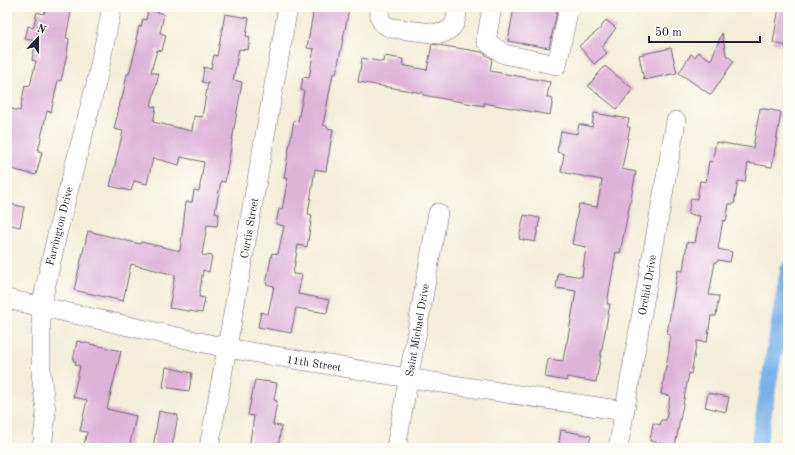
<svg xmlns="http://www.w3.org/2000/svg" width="795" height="455" font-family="'Old Standard TT',serif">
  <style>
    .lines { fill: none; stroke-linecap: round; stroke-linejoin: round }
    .canal { stroke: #79b2e9; stroke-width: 16 }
    .building { fill: #deb3d8 }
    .minor-casing { stroke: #6c6973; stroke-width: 20 }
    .minor { stroke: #fff; stroke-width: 19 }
    .labels { text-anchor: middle; stroke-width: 3; stroke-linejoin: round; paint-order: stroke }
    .street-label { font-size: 11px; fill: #22223b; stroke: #fdfcf7 }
  </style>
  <rect width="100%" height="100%" fill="#fdfcf7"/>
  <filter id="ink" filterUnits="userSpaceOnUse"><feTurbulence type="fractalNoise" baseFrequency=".025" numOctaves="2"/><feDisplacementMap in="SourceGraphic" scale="8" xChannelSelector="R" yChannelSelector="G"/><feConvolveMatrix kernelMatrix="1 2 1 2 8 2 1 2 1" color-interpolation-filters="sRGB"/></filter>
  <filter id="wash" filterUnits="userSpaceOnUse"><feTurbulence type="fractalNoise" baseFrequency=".012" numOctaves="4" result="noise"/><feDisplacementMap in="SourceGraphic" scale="16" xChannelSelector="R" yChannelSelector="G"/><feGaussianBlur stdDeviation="0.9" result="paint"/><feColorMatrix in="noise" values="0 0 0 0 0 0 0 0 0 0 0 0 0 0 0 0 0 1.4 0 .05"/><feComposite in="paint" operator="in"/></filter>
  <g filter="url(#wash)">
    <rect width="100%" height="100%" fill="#f4eeda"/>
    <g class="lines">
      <polyline class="canal" points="758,448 788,270"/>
    </g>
    <g id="blocks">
      <g class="building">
        <polygon points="46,7 72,7 66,38 69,39 67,54 61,81 58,80 51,112 47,111 38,151 42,152 36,175 7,168 7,108 20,111 25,85 30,86 36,61 32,60 36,41 25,39 28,26 33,28 37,12 44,14"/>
        <polygon points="314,7 345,7 345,9 349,9 336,74 333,74 323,125 327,126 327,128 333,129 326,171 315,169 308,214 312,215 307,247 298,245 293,274 302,275 298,294 329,300 327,313 296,308 291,333 258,327 261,312 268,314 274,286 266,284 272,253 278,254 284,226 276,224 279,209 282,210 288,178 284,178 288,154 294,120 298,121 304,91 301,90 303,77 309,78 314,49 307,48"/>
        <polygon points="514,7 558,7 549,48 508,41"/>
        <polygon points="779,7 788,7 788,46 773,43"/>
        <polygon points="148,10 164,14 160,33 166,35 162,51 157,50 151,72 159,74 151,106 156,107 153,122 192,131 194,116 202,117 208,83 202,82 204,67 211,69 214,55 217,56 225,14 249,18 246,36 250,37 248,50 239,49 233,80 242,82 225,182 221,181 215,213 219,214 217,226 207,225 202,255 212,256 209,272 203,270 199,297 205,298 202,313 169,308 175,275 131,264 123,301 74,290 88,231 140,244 141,242 180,251 186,202 192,202 194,190 199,191 204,162 181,157 179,165 153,158 147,184 134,181 131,191 110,186 123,131 114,129 121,99 122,99 127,74 129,74 138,40 136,39 139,26 141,27 143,19 146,20"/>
        <polygon points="606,20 616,28 602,47 607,53 594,64 579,46 600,29"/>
        <polygon points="722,33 726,55 734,61 711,95 679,73 691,54 695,57 698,52 711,60"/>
        <polygon points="432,44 482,52 492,59 490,71 550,82 547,97 553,99 550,115 484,103 484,106 423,95 423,93 358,82 362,58 383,62 384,56 403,59 402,65 427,70"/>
        <polygon points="671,48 677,73 644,80 639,55"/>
        <polygon points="605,66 633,89 617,109 588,86"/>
        <polygon points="760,108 781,112 772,167 748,163 745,182 738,181 734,204 729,204 726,221 723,220 718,249 732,252 730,262 718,260 717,262 715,262 709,295 719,296 716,316 711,316 707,342 697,341 691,374 689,373 675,446 650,441 653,423 660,425 661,420 666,420 670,396 661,394 669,350 670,335 667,334 671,309 678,270 683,271 687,242 695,243 700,216 688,214 691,198 697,199 700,181 706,182 709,161 712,162 716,142 753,148"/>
        <polygon points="594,113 629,119 627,127 630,127 622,169 636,172 620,253 616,252 607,304 610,304 596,382 567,377 567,381 545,377 548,359 563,361 566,343 567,343 576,291 556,288 558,273 582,277 586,247 572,244 579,204 597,207 602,180 561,172 564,154 557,152 561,131 577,134 579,124 592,127"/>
        <polygon points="7,203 24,207 20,227 7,224"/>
        <polygon points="524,215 540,218 535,242 519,239"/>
        <polygon points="77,341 121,351 107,409 136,416 129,448 83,448 87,432 80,431 87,400 73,397 80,366 75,365 76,361 73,361"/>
        <polygon points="166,367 192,373 189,391 163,387"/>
        <polygon points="255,380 277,383 274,400 277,401 273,425 281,426 278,448 249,448 254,416 248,415"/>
        <polygon points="708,393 729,397 726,412 705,407"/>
        <polygon points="159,411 178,415 172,448 153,448"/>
        <polygon points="561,430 591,436 588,448 558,448"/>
      </g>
    </g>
  </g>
  <g filter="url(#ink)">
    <use href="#blocks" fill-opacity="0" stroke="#6c6973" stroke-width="1"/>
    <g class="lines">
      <defs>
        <g id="minor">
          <path d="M380 7C379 19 380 23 391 28L440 34C455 29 456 22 458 7"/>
          <polyline points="492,7 486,41 504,54 557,65 569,7"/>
          <polyline points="7,299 227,348 408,378 624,411"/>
          <polyline points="42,448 46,412 41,373 41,307 58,230 96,84 112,7"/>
          <polyline points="209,448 288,7"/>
          <polyline points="396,448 438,213"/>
          <polyline points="618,448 676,121"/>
        </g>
      </defs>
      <use href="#minor" class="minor-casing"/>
      <use href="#minor" class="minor"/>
    </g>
  </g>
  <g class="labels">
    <g class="street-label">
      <text transform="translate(59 226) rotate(-76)" y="4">Farrington Drive</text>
      <text transform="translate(249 228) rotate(-80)" y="4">Curtis Street</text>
      <text transform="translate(647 285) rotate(-80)" y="4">Orchid Drive</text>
      <text transform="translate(417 330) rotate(-80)" y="4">Saint Michael Drive</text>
      <text transform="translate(314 363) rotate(9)" y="4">11th Street</text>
    </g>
  </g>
  <rect width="795" height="455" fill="none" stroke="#fdfcf7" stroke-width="24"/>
  <g transform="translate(38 38) rotate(22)" stroke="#fdfcf7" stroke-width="3" paint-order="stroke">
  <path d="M0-3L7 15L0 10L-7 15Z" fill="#22223b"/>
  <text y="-6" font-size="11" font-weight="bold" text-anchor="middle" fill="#22223b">N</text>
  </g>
  <path d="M649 36v6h111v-6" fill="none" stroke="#22223b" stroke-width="2"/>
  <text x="655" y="36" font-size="12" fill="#22223b" stroke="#fdfcf7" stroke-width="3" paint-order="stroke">50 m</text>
</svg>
